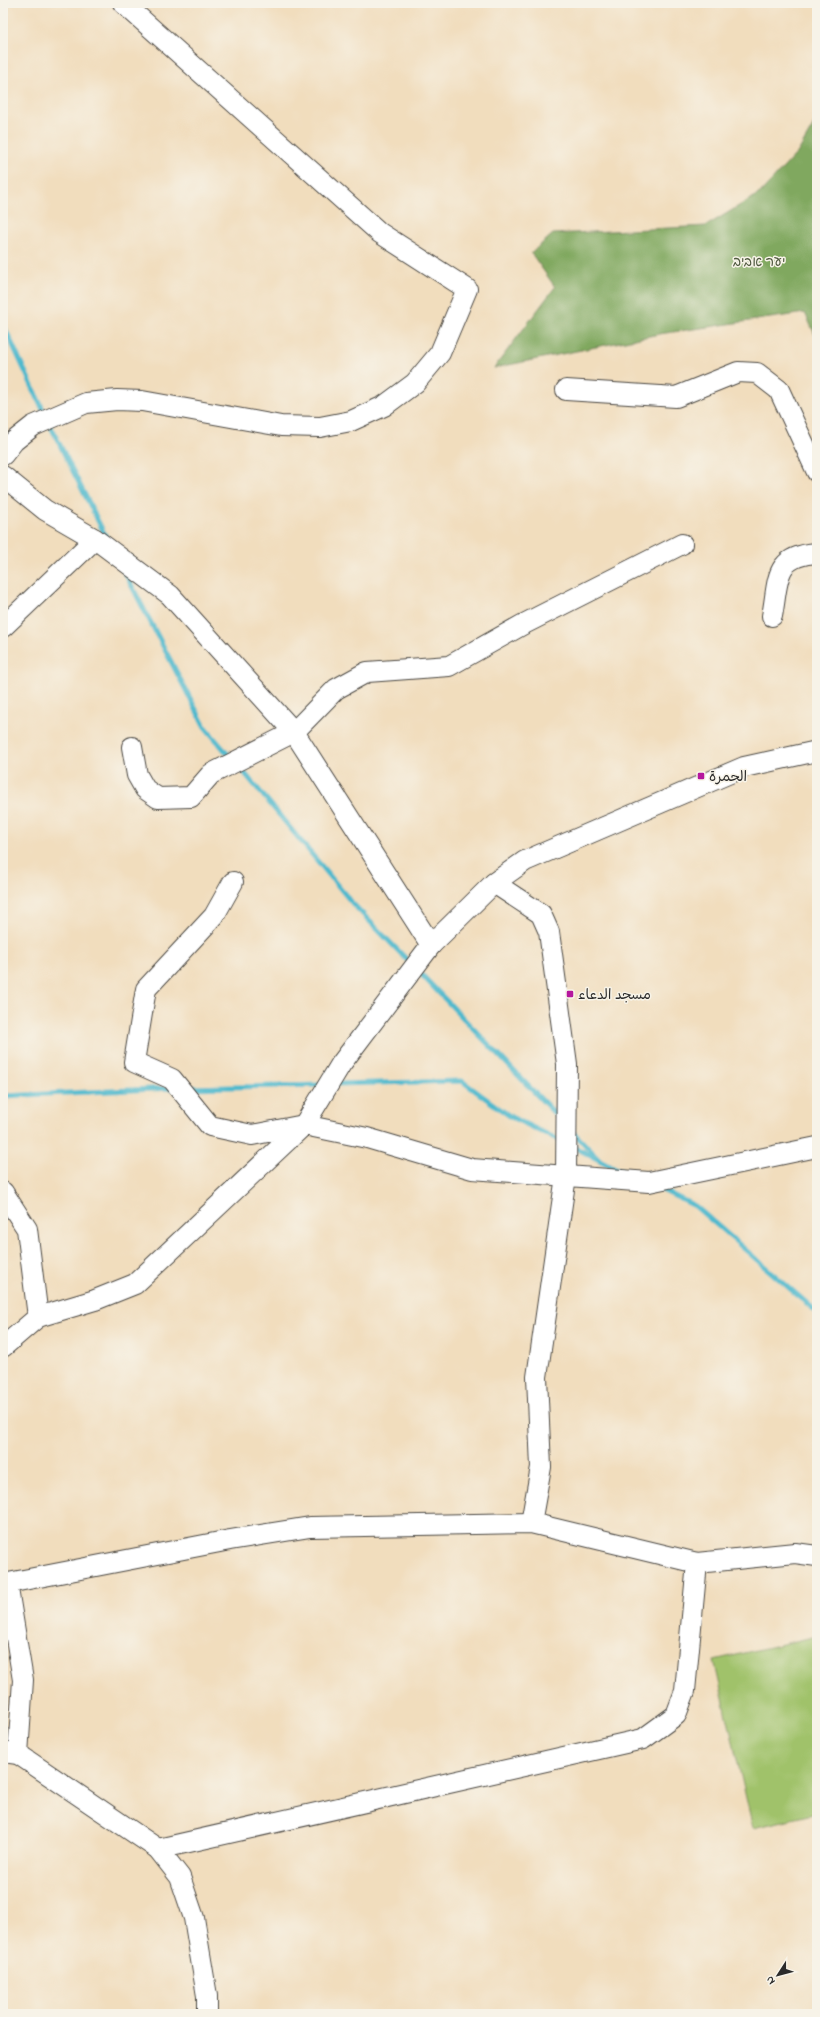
<svg xmlns="http://www.w3.org/2000/svg" width="820" height="2017" font-family="'Indie Flower','Playpen Sans Arabic','Playpen Sans Hebrew',sans-serif">
  <style>
    .green { fill: #a0c26b; stroke: #66764b }
    .forest { fill: #80a85f; stroke: #566a45 }
    .lines { fill: none; stroke-linecap: round; stroke-linejoin: round }
    .stream { stroke: #50b9cd; stroke-width: 5 }
    .minor-casing { stroke: #494641; stroke-width: 22 }
    .minor { stroke: #fff; stroke-width: 20 }
    .poi-dot { fill: #b5179e; stroke: #f7f3e8; stroke-width: 1.5 }
    .labels { text-anchor: middle; stroke-width: 3; stroke-linejoin: round; paint-order: stroke }
    .park-label { font-size: 14px; fill: #4e583e; stroke: #f7f3e8 }
    .poi-label { font-size: 14px; fill: #2b2b2b; stroke: #f7f3e8; text-anchor: start }
  </style>
  <rect width="100%" height="100%" fill="#f7f3e8"/>
  <filter id="ink" filterUnits="userSpaceOnUse"><feTurbulence type="fractalNoise" baseFrequency=".025" numOctaves="2"/><feDisplacementMap in="SourceGraphic" scale="8" xChannelSelector="R" yChannelSelector="G"/><feConvolveMatrix kernelMatrix="1 2 1 2 8 2 1 2 1" color-interpolation-filters="sRGB"/></filter>
  <filter id="wash" filterUnits="userSpaceOnUse"><feTurbulence type="fractalNoise" baseFrequency=".012" numOctaves="4" result="noise"/><feDisplacementMap in="SourceGraphic" scale="16" xChannelSelector="R" yChannelSelector="G"/><feGaussianBlur stdDeviation="0.9" result="paint"/><feColorMatrix in="noise" values="0 0 0 0 0 0 0 0 0 0 0 0 0 0 0 0 0 1.4 0 .05"/><feComposite in="paint" operator="in"/></filter>
  <g filter="url(#wash)">
    <rect width="100%" height="100%" fill="#f1ddbd"/>
    <polygon class="green" points="817,1636 817,1813 753,1828 714,1660"/>
    <polygon class="forest" points="817,119 817,339 805,313 659,334 494,368 555,287 531,253 553,234 706,226 760,193 798,152"/>
    <g class="lines">
      <g class="stream">
        <polyline points="3,324 46,416"/>
        <polyline points="49,423 107,539"/>
        <polyline points="123,569 205,727 232,759"/>
        <polyline points="238,765 353,904 411,964"/>
        <polyline points="417,970 561,1120"/>
        <polyline points="334,1084 462,1081 511,1117 563,1142"/>
        <polyline points="186,1088 322,1085"/>
        <polyline points="3,1096 174,1088"/>
        <polyline points="572,1131 600,1160"/>
        <polyline points="572,1146 625,1173"/>
        <polyline points="656,1187 695,1206 817,1312"/>
      </g>
    </g>
  </g>
  <g filter="url(#ink)">
    <g class="lines">
      <defs>
        <g id="minor">
          <polyline points="566,390 676,397 738,372 757,373 779,390 817,472"/>
          <polyline points="3,455 14,441 33,426 86,403 117,400 142,401 281,426 320,427 351,421 384,406 415,383 440,353 467,289 380,233 123,3"/>
          <polyline points="3,476 45,510 95,539 170,595 294,732 431,945"/>
          <path d="M772 616C779 580 773 556 817 553"/>
          <polyline points="3,627 95,539"/>
          <polyline points="132,747 137,775 145,789 158,798 191,797 211,774 294,732 336,689 367,672 449,666 522,625 682,544"/>
          <polyline points="233,882 214,916 146,989 134,1062 172,1079 210,1126 252,1135 304,1125 367,1138 472,1169 649,1182 817,1147"/>
          <polyline points="494,883 541,914 549,932 567,1064 566,1176 537,1377 541,1467 531,1523"/>
          <polyline points="3,1192 27,1229 38,1317"/>
          <polyline points="3,1347 38,1317 95,1300 135,1284 304,1125 341,1064 431,945 494,883 525,861 744,767 817,751"/>
          <polyline points="7,1583 23,1680 18,1754"/>
          <polyline points="3,1584 230,1540 310,1527 531,1523 697,1563 795,1553 817,1556"/>
          <polyline points="3,1752 18,1754 158,1849 180,1877 194,1918 207,1996 207,2014"/>
          <polyline points="158,1849 643,1739 676,1715 685,1691 697,1563"/>
        </g>
      </defs>
      <use href="#minor" class="minor-casing"/>
      <use href="#minor" class="minor"/>
    </g>
  </g>
  <g class="poi-dot">
    <rect x="697" y="772" width="8" height="8" rx="2"/>
    <rect x="566" y="990" width="8" height="8" rx="2"/>
  </g>
  <g class="labels">
    <g class="park-label">
      <text x="759" y="266">יער אביב</text>
    </g>
    <g class="poi-label">
      <text x="709" y="781">الحمرة</text>
      <text x="578" y="999">مسجد الدعاء</text>
    </g>
  </g>
  <rect width="820" height="2017" fill="none" stroke="#f7f3e8" stroke-width="16"/>
  <g transform="translate(778 1975) rotate(234)" stroke="#f7f3e8" stroke-width="3" paint-order="stroke">
  <path d="M0-3L7 15L0 10L-7 15Z" fill="#2b2b2b"/>
  <text y="-6" font-size="11" font-weight="bold" text-anchor="middle" fill="#2b2b2b">N</text>
  </g>
</svg>
